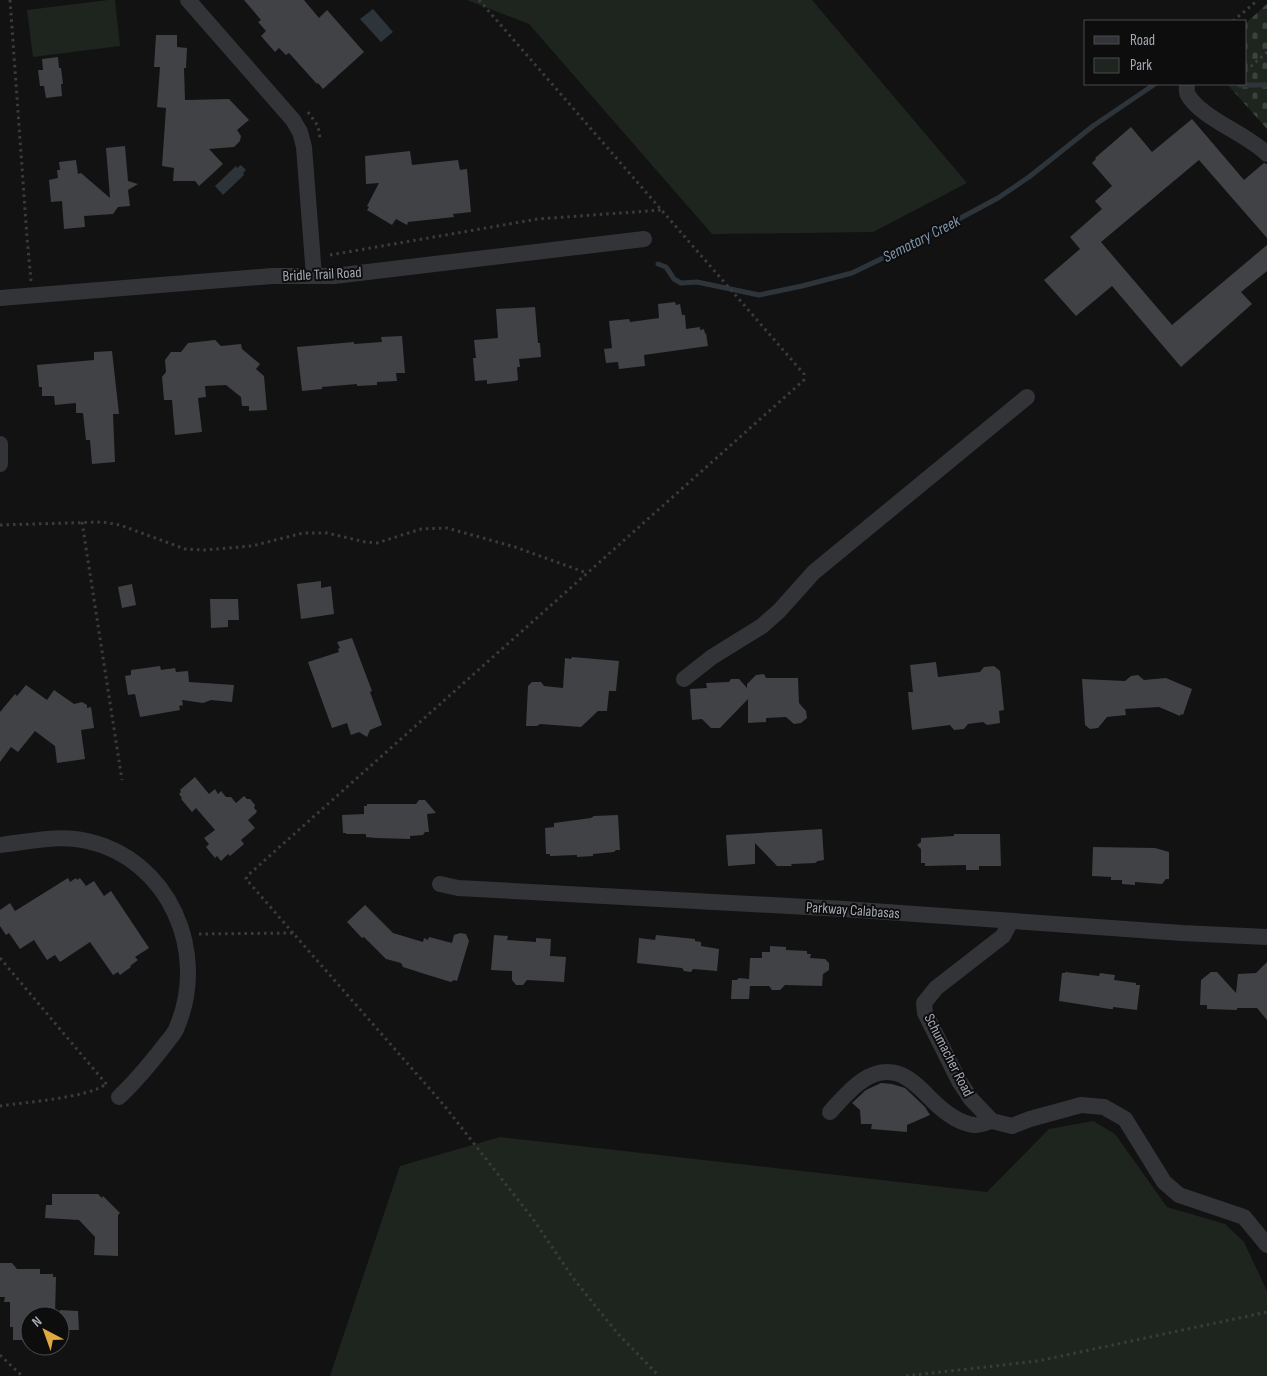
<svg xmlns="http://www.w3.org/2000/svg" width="1267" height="1376" font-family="'Sofia Sans Condensed',sans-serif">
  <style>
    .green { fill: #1e251f }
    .cemetery { fill: url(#cemetery-stones) }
    .water { fill: #2d343a }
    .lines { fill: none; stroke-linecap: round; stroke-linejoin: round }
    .stream { stroke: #2d343a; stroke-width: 5 }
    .building { fill: #414246 }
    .path { stroke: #393b3e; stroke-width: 3; stroke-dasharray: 2.5 4; stroke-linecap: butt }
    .minor { stroke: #333437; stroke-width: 16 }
    .labels { text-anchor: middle; stroke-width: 4; stroke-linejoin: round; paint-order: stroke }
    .street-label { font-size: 15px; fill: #a5a9b2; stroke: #0d0d0e }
    .water-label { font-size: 16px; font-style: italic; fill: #7f95aa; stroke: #0d0d0e }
  </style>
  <defs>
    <pattern id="cemetery-stones" width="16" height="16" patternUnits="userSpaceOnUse" patternTransform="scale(1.25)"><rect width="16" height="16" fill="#1e251f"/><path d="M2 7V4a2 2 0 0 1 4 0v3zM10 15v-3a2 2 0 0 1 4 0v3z" fill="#3c423d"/></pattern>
  </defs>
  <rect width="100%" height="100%" fill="#121213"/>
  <g class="green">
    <polygon points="108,0 115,0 120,46 33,57 27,10"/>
    <polygon points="467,0 812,0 967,183 873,232 712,234 529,24"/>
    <polygon points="1093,1121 1115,1134 1167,1207 1225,1224 1244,1242 1267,1291 1267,1376 330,1376 400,1166 500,1137 987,1192 1049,1129"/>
  </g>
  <polygon class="cemetery" points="1267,4 1267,129 1227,84 1246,84 1246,23"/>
  <g class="water">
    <polygon points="373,9 393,32 381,42 360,19"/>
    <polygon points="241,165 246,170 243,173 244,175 223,195 215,186 236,166 237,168"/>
  </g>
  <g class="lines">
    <g class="stream">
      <polyline points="1240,85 1267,85"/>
      <polyline points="658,264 666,267 674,279 681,283 697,282 759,295 802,286 852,273 914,243 998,198 1029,177 1093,126 1155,84"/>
    </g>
  </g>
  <g class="building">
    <polygon points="244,0 304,0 319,18 327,10 364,52 323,89 318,83 317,84 289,53 286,55 279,48 275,52 261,36 266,31 258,22 261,20"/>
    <polygon points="156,35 177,35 177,47 187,48 186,68 184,68 185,100 229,99 249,120 237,130 241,136 240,141 234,147 209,149 223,164 199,186 195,181 173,181 174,168 162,166 166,108 157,107 160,67 154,67"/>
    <polygon points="58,57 59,68 61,68 63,84 61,84 62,96 46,98 44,86 40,86 38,70 43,70 42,59"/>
    <polygon points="1192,119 1244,180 1264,163 1267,164 1267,238 1199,160 1101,242 1172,325 1267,245 1267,271 1241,292 1252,304 1181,367 1112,286 1076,316 1044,280 1080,249 1070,237 1102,209 1095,201 1112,186 1092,163 1096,159 1095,158 1131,127 1152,152"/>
    <polygon points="125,146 128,181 138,184 128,190 130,206 118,207 113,214 84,216 85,227 64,229 62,201 51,202 49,180 58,178 57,170 60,170 59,162 76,160 78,174 81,173 110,198 106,148"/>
    <polygon points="410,151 412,165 458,160 460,170 467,169 471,212 453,214 454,217 408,222 407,225 396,219 392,225 367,210 369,207 367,206 379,183 366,184 365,156"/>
    <polygon points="675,302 676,305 680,304 682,315 685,315 686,329 700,327 700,330 704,329 705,334 706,333 708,346 644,355 645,366 619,369 618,362 606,363 604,349 612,348 609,321 629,319 630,322 659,318 658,304"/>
    <polygon points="535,307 538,343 540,343 541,357 519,359 520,367 517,367 518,380 515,381 487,384 487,380 475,381 473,358 476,358 474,340 498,338 496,309"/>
    <polygon points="402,336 405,373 396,373 397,381 377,382 377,385 357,386 357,384 322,387 322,389 302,391 297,347 354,342 354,344 382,342 381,337"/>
    <polygon points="215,340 221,346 241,344 242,349 260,364 256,369 264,376 267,410 249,411 249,406 242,406 241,397 226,385 205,386 206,397 198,398 202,432 175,435 172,400 164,400 162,377 166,372 165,360 171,352 181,352 188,343"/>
    <polygon points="112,351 119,414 113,414 115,462 92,464 90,440 86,440 83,413 76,413 76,403 55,405 54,396 42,396 42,387 39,387 37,365 94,360 94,352"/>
    <polygon points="321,581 321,588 331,586 334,614 301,619 297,584"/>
    <polygon points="132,584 136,605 122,608 118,587"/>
    <polygon points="210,599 238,599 239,620 228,620 228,627 211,628"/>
    <polygon points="352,638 372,691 370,692 382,725 370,730 367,737 359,732 351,735 347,723 332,728 308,662 339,652 338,649 340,648 337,642"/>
    <polygon points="572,657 619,661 616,691 609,691 607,711 598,711 581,727 540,724 537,726 526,726 528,686 532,682 541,682 544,686 563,688 565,658 571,659"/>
    <polygon points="936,662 938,677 980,672 984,667 994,666 1000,671 1004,710 999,711 1000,723 987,725 983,722 968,724 964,729 954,730 950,725 912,730 908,692 913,692 910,665"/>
    <polygon points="160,666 161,670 175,668 176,672 188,671 189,682 234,685 232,702 211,700 203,703 182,700 183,705 179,706 180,710 140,717 135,694 128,695 125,676 131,675 131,670"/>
    <polygon points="764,674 766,678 798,678 799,703 806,711 807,718 801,723 794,724 786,717 766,718 766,722 748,723 748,699 720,728 711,728 702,719 692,720 690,689 707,688 706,683 729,682 731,679 739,679 747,688 747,684 756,675"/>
    <polygon points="1138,675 1144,680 1166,678 1192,689 1183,715 1181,714 1180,716 1159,707 1125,709 1126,715 1107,717 1098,728 1090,729 1085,725 1082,679 1125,681 1131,676"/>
    <polygon points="26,685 47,700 54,690 74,704 82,702 87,705 87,708 91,707 94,728 81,730 85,759 57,763 55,746 35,731 18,752 11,747 0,762 0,712 15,694 17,696"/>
    <polygon points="195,777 209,794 215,789 218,794 221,791 226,797 231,797 236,803 244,796 247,799 250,799 255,805 254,808 257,811 256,813 248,820 255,828 241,840 244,844 230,856 228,854 221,861 217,856 215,858 206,847 209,844 204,838 215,830 196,808 192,812 181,799 182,798 179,794 181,792 180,790"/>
    <polygon points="419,800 425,800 436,813 427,814 429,832 425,832 423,835 410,836 410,839 376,838 366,837 366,834 346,834 346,833 343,833 342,815 364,814 364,806 367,806 367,804 416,804"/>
    <polygon points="618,815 620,850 616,850 614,852 593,854 593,856 577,857 577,855 550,856 550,854 546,854 545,828 554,827 554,823 591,818 594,816"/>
    <polygon points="822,829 824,860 818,861 815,863 791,864 792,866 777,866 755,843 755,864 728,866 726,835"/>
    <polygon points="954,834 1000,834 1001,866 979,866 979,870 966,870 966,865 925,866 925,863 921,863 921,849 917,845 921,842 921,838 954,836"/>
    <polygon points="1093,847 1155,848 1169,852 1169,879 1166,879 1162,884 1135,882 1135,885 1122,884 1122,880 1111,880 1111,877 1092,876"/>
    <polygon points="68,878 70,882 76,878 77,880 80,878 86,886 94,881 104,896 111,891 149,948 135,957 138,960 130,966 131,967 120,975 118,972 113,975 90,942 60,962 55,955 47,960 34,940 20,949 9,933 6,935 0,926 0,910 10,903 15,911"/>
    <polygon points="365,905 393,933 423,942 424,938 428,940 429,937 452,943 454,935 460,933 466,934 469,941 457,981 454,980 451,982 428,975 403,967 401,963 386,959 364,937 362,938 347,922"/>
    <polygon points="494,935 508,936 507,940 536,942 536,938 551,939 550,956 566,957 564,982 527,980 523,985 516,985 512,980 512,971 491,970"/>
    <polygon points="656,935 695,939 695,941 701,942 701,946 719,949 717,971 693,969 691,972 684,971 682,968 637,963 639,938 655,940"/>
    <polygon points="770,946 786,947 786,950 807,951 807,954 811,954 810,958 825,959 829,963 829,970 823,974 822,986 785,985 780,990 772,990 769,986 750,986 749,999 731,999 732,980 737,980 739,978 749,979 750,958 762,958 762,952 770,952"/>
    <polygon points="1267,962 1267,1020 1257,1008 1237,1008 1237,1010 1207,1009 1207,1005 1200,1005 1201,980 1211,972 1217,972 1236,993 1238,974 1256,973"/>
    <polygon points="1065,972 1099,976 1100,973 1115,975 1114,980 1136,983 1136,985 1140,985 1137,1010 1113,1007 1113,1009 1110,1009 1059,1001 1062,973 1065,973"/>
    <polygon points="881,1083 892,1084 905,1088 925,1107 930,1115 907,1125 907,1132 871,1129 872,1124 861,1124 860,1110 852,1103 866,1090"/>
    <polygon points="52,1194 98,1194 102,1198 103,1196 120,1213 118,1215 118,1256 94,1255 95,1237 79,1220 45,1218 46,1205 52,1205"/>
    <polygon points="0,1263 12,1263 17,1269 40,1269 40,1274 53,1274 53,1277 56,1277 55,1316 30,1316 30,1340 13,1340 13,1327 10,1327 10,1302 4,1302 5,1297 0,1297"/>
    <polygon points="60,1310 78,1311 79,1330 60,1330"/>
  </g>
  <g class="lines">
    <g class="path">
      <polyline points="10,0 27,237 31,281"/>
      <polyline points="1233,21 1258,0"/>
      <polyline points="1246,71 1267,52"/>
      <polyline points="308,112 318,126 320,138"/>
      <polyline points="330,255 538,219 662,210"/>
      <polyline points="82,522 122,780"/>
      <polyline points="0,525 102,522 120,525 185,549 204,550 252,546 303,533 327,533 365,542 377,543 421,529 447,528 515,547 587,573"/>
      <polyline points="293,933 246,879 247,876 804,380 804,374 479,0"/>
      <polyline points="199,934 293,933 443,1104 533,1219 573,1278 618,1334 659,1376"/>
      <polyline points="0,958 108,1086"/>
      <path d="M0 1106C26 1102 87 1098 106 1084"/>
      <polyline points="0,1355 22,1376"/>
      <polyline points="906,1376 1038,1361 1267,1312"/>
    </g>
    <g class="minor">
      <polyline points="188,0 293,120 300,132 304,147 314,276"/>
      <path d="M1187 84C1187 88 1186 92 1188 95 1201 118 1247 134 1267 154"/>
      <polyline points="0,298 272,276 334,276 644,239"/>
      <polyline points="0,444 0,464"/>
      <polyline points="684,679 712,657 762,626 779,611 814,572 1027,397"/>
      <path d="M0 845C28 842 59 834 87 841 169 859 209 952 177 1027 175 1034 168 1040 164 1046 150 1064 136 1081 119 1097"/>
      <polyline points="440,884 458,888 844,909 1182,933 1267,937"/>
      <polyline points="1011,921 1003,936 936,988 924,1003 925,1013 959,1081 971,1099 992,1121 1012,1126 1030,1119 1081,1105 1104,1107 1125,1119 1164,1182 1179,1195 1244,1217 1267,1245"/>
      <path d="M830 1112C847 1093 870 1064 899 1074 911 1078 923 1091 932 1100 943 1111 957 1123 974 1125 979 1126 987 1122 992 1121"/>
    </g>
  </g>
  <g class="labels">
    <g class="street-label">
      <text transform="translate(322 274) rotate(-3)" y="5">Bridle Trail Road</text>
      <text transform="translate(853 910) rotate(4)" y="5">Parkway Calabasas</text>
      <text transform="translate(949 1055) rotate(63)" y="5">Schumacher Road</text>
    </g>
    <g class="water-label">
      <text transform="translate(921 238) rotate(-27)" y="6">Sematary Creek</text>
    </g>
  </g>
  <rect x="1084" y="20" width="162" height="65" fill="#0d0d0e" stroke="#4a4b50"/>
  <rect x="1094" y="36" width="25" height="8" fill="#333437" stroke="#4a4b50"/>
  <text x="1130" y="45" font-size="15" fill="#a5a9b2">Road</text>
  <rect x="1094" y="58" width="25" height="15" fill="#1e251f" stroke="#4a4b50"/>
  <text x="1130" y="70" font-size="15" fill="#a5a9b2">Park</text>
  <g transform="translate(45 1331) rotate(319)"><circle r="24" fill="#0d0d0e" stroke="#4a4b50"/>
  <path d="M0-4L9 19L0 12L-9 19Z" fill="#dda940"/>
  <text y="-8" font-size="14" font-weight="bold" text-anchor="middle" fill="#a5a9b2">N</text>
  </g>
</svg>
